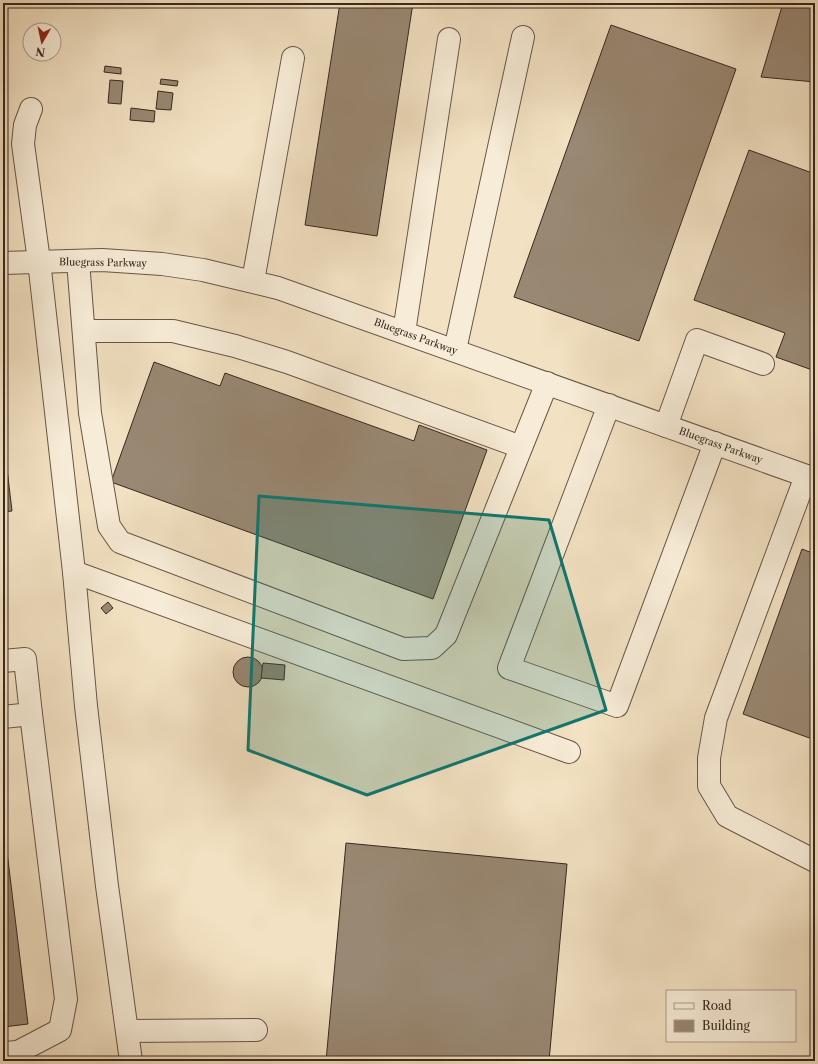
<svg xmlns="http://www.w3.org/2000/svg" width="818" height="1064" font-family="'Libre Caslon Text',serif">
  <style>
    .building { fill: #998873; stroke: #39281d }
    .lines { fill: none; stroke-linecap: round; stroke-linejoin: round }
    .minor-casing { stroke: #675646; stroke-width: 24 }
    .minor { stroke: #f7ecd7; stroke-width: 22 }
    .marked { fill: #0f766e; fill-opacity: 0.2; stroke: #0f766e; stroke-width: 3; stroke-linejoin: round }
    .labels { text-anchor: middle; stroke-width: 3.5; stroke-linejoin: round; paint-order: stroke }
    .street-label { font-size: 10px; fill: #39281d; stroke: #f7ecd7 }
  </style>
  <rect width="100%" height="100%" fill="#f2e1c2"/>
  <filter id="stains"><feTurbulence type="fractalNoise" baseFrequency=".005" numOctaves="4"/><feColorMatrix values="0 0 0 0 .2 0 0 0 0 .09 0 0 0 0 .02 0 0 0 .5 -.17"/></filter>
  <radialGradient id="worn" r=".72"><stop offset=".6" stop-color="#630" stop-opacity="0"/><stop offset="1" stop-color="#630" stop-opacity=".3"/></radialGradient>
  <g class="building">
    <polygon points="340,3 413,3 377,236 305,225"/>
    <polygon points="783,3 815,3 815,82 761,77"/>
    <polygon points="611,25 736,69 639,341 514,297"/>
    <polygon points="105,66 121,68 121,74 104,72"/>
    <polygon points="161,79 178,81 177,86 160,84"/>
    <polygon points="110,80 123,81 121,104 108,103"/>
    <polygon points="158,91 173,93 171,110 156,109"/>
    <polygon points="131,108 155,111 154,122 130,120"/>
    <polygon points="749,150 815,174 815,371 776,357 785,333 694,300"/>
    <polygon points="154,362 220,386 225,373 414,441 419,425 487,450 433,599 111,482"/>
    <polygon points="3,435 12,511 3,512"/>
    <polygon points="802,549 815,554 815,740 743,714"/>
    <polygon points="108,602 113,608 106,614 101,608"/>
    <circle cx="248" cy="672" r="15"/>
    <polygon points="263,663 285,665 284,680 261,678"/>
    <polygon points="3,819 28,1024 3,1027"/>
    <polygon points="346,843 567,864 549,1061 326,1061"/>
  </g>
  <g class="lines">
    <defs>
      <g id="minor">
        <polyline points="31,109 25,125 23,144 39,261 74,572 86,706 107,886 131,1061"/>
        <polyline points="78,261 90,413 109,526 120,542 403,649 432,648 446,635 547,383"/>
        <polyline points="3,263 102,260 162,264 203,270 278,288 815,479"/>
        <polyline points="253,281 293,58"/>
        <polyline points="84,331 173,331 235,346 287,362 521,447"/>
        <polyline points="404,332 449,39"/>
        <polyline points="455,350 523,37"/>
        <polyline points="609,405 509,668 617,706 715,443"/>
        <polyline points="666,426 697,340 763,364"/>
        <polyline points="806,476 716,718 709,758 709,786 727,816 815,861"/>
        <polyline points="74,572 569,752"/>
        <polyline points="3,661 25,659 31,714"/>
        <polyline points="3,717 31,714 66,999 60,1030 18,1052 3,1053"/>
        <polyline points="127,1031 256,1030"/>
      </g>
    </defs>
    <use href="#minor" class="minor-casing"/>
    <use href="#minor" class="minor"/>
  </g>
  <path class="marked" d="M259 496 549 520 606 710 367 795 248 750Z"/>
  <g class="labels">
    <g class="street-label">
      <text transform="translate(103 262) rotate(1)" y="4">Bluegrass Parkway</text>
      <text transform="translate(416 336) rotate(20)" y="4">Bluegrass Parkway</text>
      <text transform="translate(721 445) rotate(20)" y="4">Bluegrass Parkway</text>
    </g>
  </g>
  <rect width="818" height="1064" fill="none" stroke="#f2e1c2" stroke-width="16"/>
  <rect x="4" y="4" width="810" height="1056" fill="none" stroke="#39281d" stroke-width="2"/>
  <rect x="8" y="8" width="802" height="1048" fill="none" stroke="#39281d"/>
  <rect x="666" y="990" width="130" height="52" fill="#f7ecd7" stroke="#ab9e8d"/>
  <rect x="674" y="1003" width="20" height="6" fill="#f7ecd7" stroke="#ab9e8d"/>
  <text x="702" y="1010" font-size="12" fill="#39281d">Road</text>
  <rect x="674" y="1020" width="20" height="12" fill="#998873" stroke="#ab9e8d"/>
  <text x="702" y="1030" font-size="12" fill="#39281d">Building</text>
  <g transform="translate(42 42) rotate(189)"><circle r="19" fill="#f7ecd7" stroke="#ab9e8d"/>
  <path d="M0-3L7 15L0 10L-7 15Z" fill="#8f2418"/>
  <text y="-6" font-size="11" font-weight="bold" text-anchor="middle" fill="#39281d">N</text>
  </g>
  <rect width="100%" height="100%" filter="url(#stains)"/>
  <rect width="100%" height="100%" fill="url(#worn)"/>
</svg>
